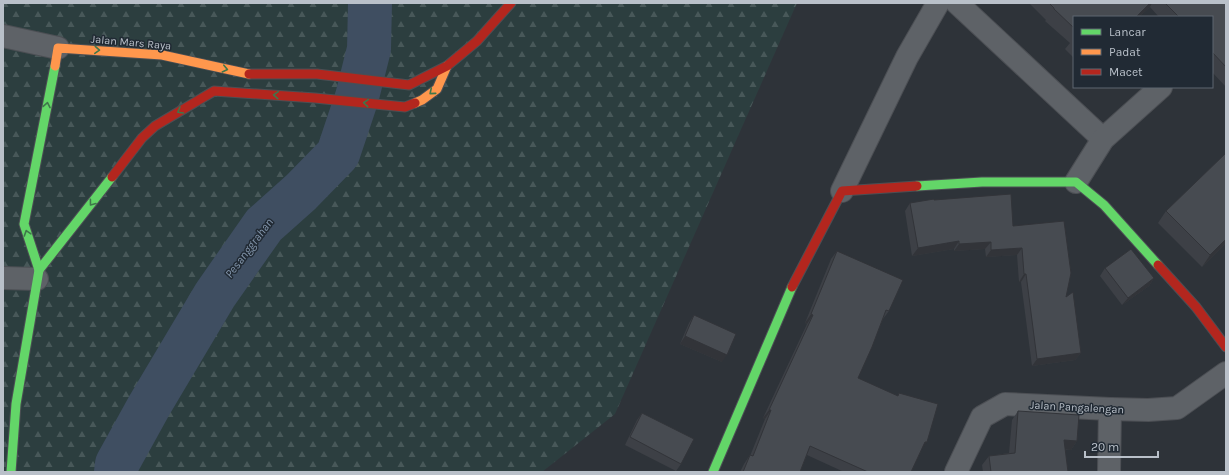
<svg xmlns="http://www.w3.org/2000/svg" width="1229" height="475" font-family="Karla,sans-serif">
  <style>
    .forest { fill: url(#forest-firs) }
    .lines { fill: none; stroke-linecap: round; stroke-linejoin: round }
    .river { stroke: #3f4e61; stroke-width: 44 }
    .street-casing { stroke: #4c4f54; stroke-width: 24 }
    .fast-casing { stroke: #4c4f54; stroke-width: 11 }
    .slow-casing { stroke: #4c4f54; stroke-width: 11 }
    .jam-casing { stroke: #4c4f54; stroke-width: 11 }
    .street { stroke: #5e6267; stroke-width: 22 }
    .fast { stroke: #63d668; stroke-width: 9 }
    .slow { stroke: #ff974d; stroke-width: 9 }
    .jam { stroke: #b3261e; stroke-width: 9 }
    .wall { fill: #3d4046 }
    .shaded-wall { fill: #323439 }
    .building { fill: #474b51; stroke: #323439 }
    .oneway { stroke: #3f774b }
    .labels { text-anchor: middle; stroke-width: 3; stroke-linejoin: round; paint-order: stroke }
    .street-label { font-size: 11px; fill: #b9c0c9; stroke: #212a34 }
    .water-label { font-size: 12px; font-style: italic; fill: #8497ad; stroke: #212a34 }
  </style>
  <defs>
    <pattern id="forest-firs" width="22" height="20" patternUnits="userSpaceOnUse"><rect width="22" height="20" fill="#2c3e3f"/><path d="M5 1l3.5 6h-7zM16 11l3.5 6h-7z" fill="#485859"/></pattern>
  </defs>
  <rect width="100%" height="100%" fill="#2e3339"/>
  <polygon class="forest" points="3,3 797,3 615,414 542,472 3,472"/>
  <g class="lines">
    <polyline class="river" points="116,472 117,464 149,406 215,295 238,262 264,225 301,192 338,154 357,97 369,49 370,3"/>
    <defs>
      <g id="street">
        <polyline points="957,3 1103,139"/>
        <polyline points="3,36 58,48"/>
        <polyline points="1076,182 1103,139 1161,87"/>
        <polyline points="842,191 907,57 938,3"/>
        <polyline points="3,278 37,279"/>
        <polyline points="956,472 982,417 1005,404 1110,409 1148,410 1177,408 1226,373"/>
        <polyline points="1109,472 1110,409"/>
      </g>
      <g id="fast">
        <polyline points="917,186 982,182 1076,182 1104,205 1158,265"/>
        <polyline points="39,270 24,224 55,66"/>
        <polyline points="11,472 16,404 39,270 112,177"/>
        <polyline points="713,472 792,287"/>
      </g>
      <g id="slow">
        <polyline points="55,66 58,48 162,55 249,74"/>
        <polyline points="415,103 422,100 437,89 447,66"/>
      </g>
      <g id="jam">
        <polyline points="249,74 317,74 409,85 447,66 477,41 511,3"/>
        <polyline points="112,177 142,138 155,126 214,91 315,98 405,107 415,103"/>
        <polyline points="1158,265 1196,307 1226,347"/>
        <polyline points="792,287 842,191 917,186"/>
      </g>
    </defs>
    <use href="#street" class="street-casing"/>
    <use href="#fast" class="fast-casing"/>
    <use href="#slow" class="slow-casing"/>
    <use href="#jam" class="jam-casing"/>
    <use href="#street" class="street"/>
    <use href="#fast" class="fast"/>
    <use href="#slow" class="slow"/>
    <use href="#jam" class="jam"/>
  </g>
  <g class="wall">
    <polygon points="1029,3 1226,3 1226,87 1212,72 1212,17 1159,17 1150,7 1139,17 1074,17 1074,58 1065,49 1070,43 1045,21 1046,20"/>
    <polygon points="1226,153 1226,243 1202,267 1158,223 1166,211"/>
    <polygon points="934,200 1013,226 1066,297 1081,353 1075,360 1032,366 1021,282 1019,282 1017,255 986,257 985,249 954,251 954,249 912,256 905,211 910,203"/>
    <polygon points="837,251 889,311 883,319 858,378 897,396 899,393 921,451 911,472 844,472 807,455 800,472 740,472 744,464 750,455 750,456 765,419 763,418 807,324 805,323 831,259"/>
    <polygon points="1105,268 1154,278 1149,286 1122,305 1100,276"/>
    <polygon points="694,315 722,362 680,344 689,323"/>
    <polygon points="1018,411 1077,441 1071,450 1065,450 1068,472 983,472 982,465 989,456 1009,453 1012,420"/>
    <polygon points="642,413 681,464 676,471 625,445 637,420"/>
  </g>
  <g class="shaded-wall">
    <polygon points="1150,3 1152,3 1150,7 1139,17 1136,17"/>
    <polygon points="1226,239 1226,243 1202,267 1210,255"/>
    <polygon points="959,241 954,249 912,256 918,248"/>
    <polygon points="991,242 985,249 954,251 959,244"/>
    <polygon points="1022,248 1017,255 986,257 991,250"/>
    <polygon points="1024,274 1026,274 1021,282 1019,282"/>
    <polygon points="1154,278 1149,286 1122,305 1128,298"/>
    <polygon points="811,314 813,315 807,324 805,323"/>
    <polygon points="685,336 727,355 722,362 680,344"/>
    <polygon points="1081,353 1075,360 1032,366 1037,359"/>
    <polygon points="769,410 771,410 765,419 763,418"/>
    <polygon points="1064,440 1077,441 1071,450 1058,449"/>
    <polygon points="925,442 927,442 921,451"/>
  </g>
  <g class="building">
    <polygon points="1049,3 1150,3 1136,17 1074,17 1074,28 1054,9 1054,8"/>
    <polygon points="1165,3 1226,3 1226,67 1212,52 1212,17 1179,17"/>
    <polygon points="1226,153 1226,239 1210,255 1166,211"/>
    <polygon points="1011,194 1013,226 1064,221 1071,273 1066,297 1073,292 1081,353 1037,359 1026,274 1024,274 1022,248 991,250 991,242 959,244 959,241 918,248 910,203 934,199 934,200"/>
    <polygon points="1131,249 1154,278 1128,298 1105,268"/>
    <polygon points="837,251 903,280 889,311 886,310 872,347 858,378 898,396 899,393 938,404 927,442 925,442 911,472 868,472 810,446 800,472 743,472 750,455 753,456 771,410 769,410 813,315 811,314"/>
    <polygon points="694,315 736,334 727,355 685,336"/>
    <polygon points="1018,411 1079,415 1077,441 1064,440 1068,472 991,472 989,456 1015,453"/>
    <polygon points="642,413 694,439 681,464 630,437"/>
  </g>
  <defs><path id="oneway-chevron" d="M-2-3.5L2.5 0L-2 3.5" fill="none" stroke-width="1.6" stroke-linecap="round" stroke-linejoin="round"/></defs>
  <g class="oneway">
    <use href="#oneway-chevron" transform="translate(97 50) rotate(4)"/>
    <use href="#oneway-chevron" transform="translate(225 69) rotate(13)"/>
    <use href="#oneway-chevron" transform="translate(432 92) rotate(140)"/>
    <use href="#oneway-chevron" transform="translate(276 95) rotate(-176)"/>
    <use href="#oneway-chevron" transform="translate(366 103) rotate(-175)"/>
    <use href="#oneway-chevron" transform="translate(47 105) rotate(-79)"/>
    <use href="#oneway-chevron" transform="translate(180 111) rotate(149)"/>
    <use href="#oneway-chevron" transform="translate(92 203) rotate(127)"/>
    <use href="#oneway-chevron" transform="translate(27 233) rotate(-108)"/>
  </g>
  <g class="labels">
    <g class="street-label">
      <text transform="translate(131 42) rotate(5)" y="4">Jalan Mars Raya</text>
      <text transform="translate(1077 407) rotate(3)" y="4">Jalan Pangalengan</text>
    </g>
    <g class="water-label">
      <text transform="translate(249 248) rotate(-53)" y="4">Pesanggrahan</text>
    </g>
  </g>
  <rect width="1229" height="475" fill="none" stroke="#b9c0c9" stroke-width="8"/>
  <rect x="1073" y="16" width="140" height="72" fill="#212a34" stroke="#5e6670"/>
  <rect x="1081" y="29" width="20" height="6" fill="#63d668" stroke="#5e6670"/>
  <text x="1109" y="36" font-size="12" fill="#b9c0c9">Lancar</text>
  <rect x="1081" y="49" width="20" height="6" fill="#ff974d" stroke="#5e6670"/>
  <text x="1109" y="56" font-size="12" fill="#b9c0c9">Padat</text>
  <rect x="1081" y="69" width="20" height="6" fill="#b3261e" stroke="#5e6670"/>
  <text x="1109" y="76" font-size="12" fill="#b9c0c9">Macet</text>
  <path d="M1085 451v6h73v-6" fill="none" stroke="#b9c0c9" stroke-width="2"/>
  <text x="1091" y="451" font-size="12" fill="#b9c0c9" stroke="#212a34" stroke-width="3" paint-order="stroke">20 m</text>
</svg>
